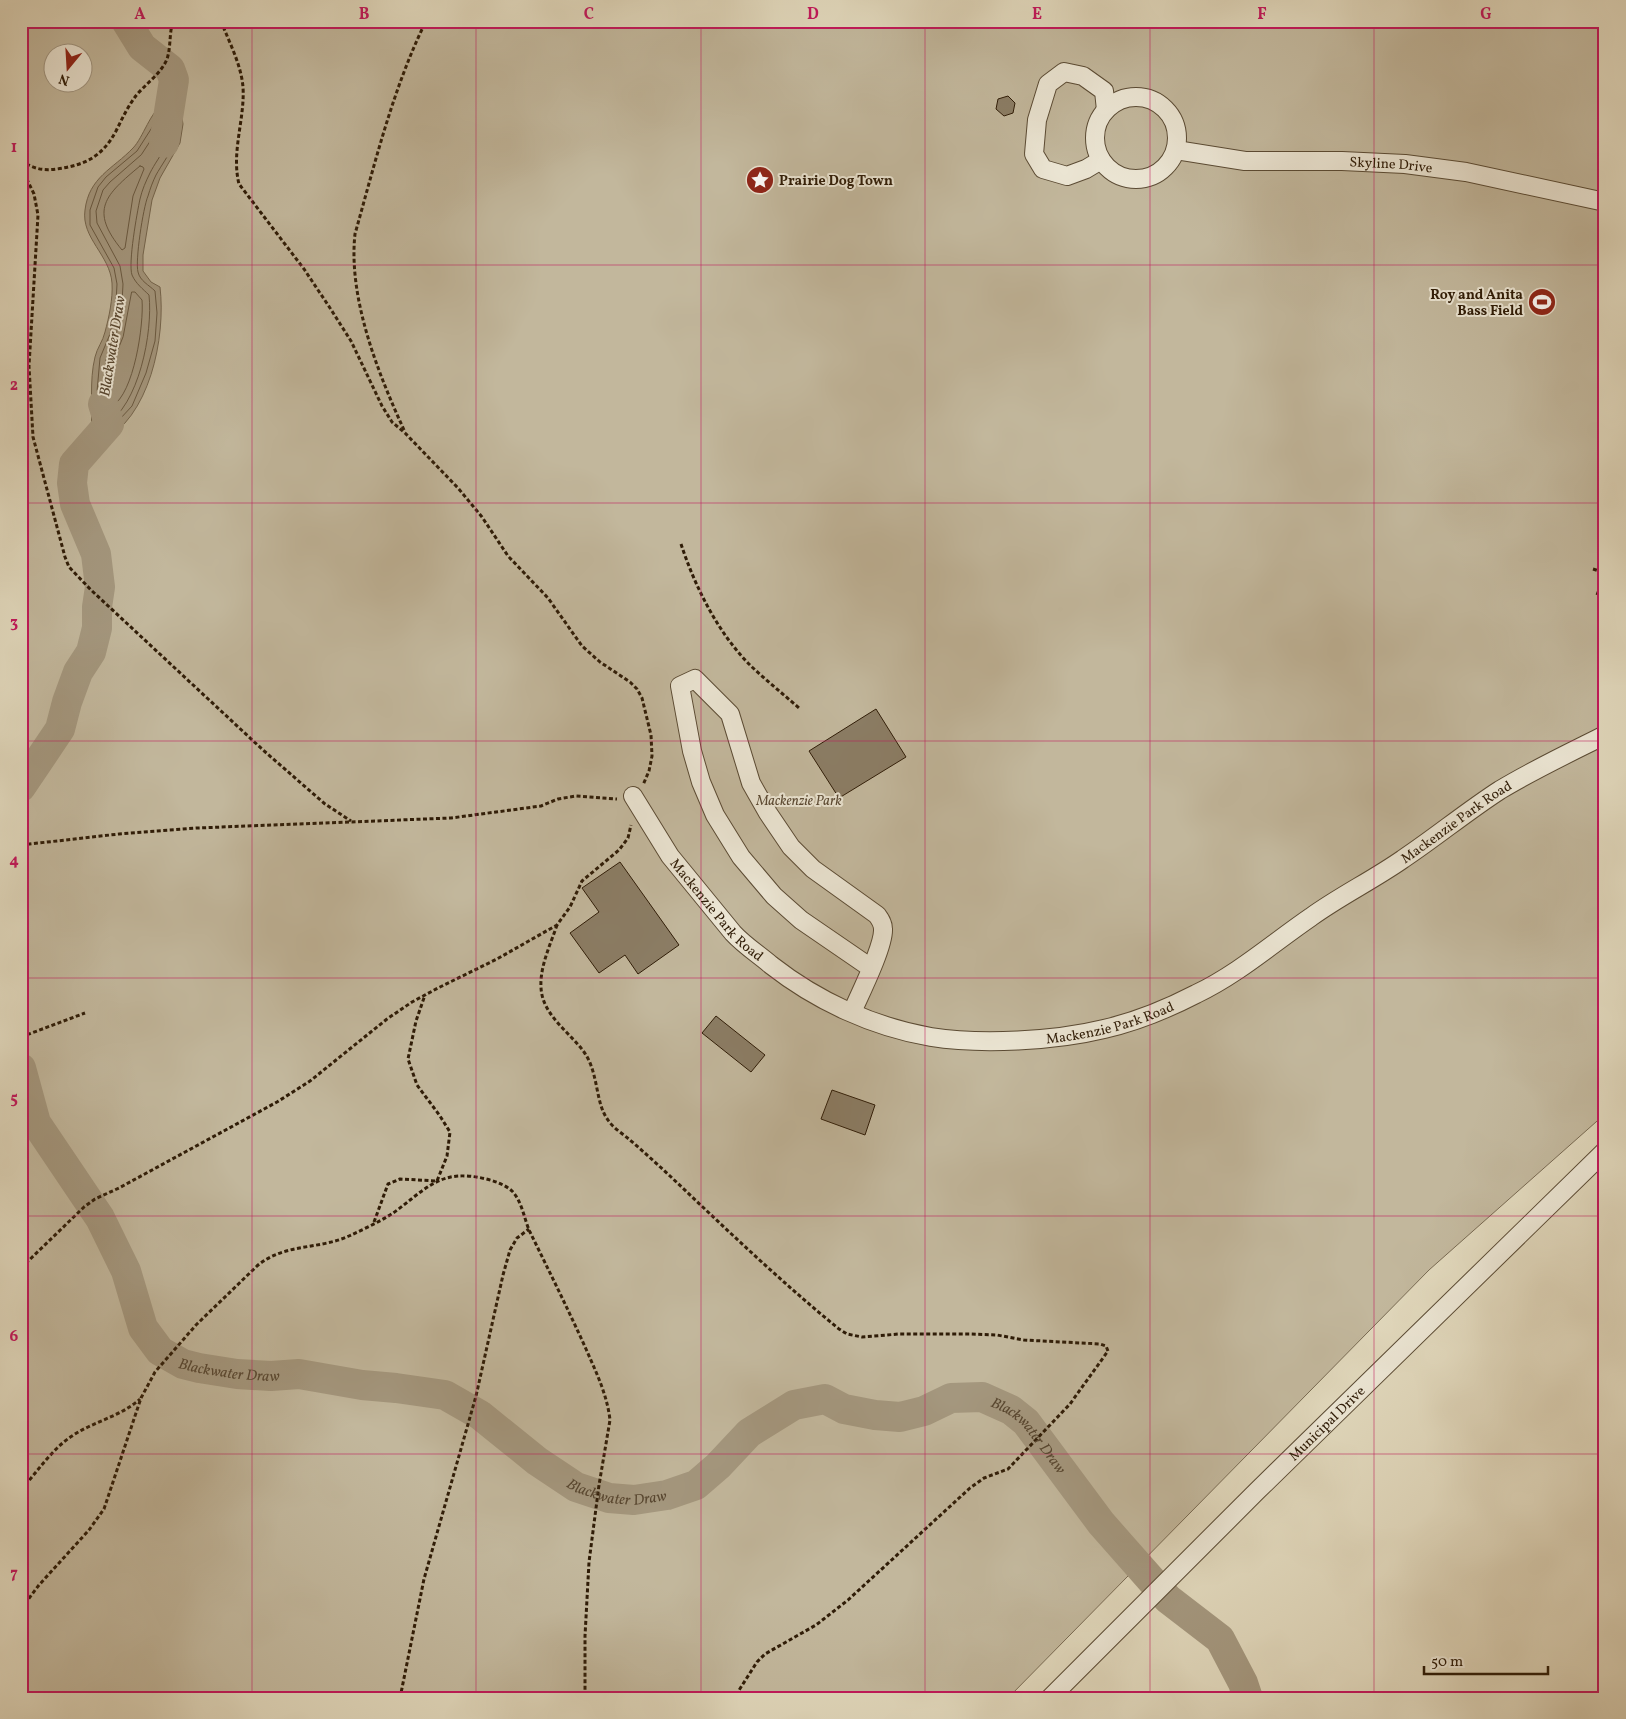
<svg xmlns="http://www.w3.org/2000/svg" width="1626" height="1719" font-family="Vollkorn,serif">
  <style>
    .green { fill: #c2b79c; stroke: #786a52; fill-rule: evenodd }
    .water { fill: #a4977e; stroke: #75664e }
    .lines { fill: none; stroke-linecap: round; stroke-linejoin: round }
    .shore { stroke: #6a5a42; stroke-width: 1 }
    .river { stroke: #a4977e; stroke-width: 30 }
    .building { fill: #8b7d65; stroke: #2f1c07 }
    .minor-casing { stroke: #5b4b34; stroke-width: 20 }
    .path { stroke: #2f1c07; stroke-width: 3; stroke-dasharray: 4 2.5; stroke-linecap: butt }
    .minor { stroke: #ebe5d3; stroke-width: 18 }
    .grid { fill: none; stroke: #c2185b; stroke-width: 1; stroke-opacity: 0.55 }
    .labels { text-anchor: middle; stroke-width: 4; stroke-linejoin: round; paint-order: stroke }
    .street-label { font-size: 14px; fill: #2f1c07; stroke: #ebe5d3 }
    .poi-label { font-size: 14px; font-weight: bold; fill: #2f1c07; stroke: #ebe5d3; text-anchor: start }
    .park-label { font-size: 14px; font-style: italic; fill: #5b4a34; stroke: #ebe5d3 }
    .water-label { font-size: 15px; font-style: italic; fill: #584731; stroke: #ebe5d3 }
    .neatline { fill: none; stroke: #c2185b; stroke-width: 2 }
    .grid-label { font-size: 16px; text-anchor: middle; font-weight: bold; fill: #c2185b }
  </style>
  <rect width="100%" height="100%" fill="#e0d7bb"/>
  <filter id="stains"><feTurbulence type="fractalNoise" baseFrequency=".004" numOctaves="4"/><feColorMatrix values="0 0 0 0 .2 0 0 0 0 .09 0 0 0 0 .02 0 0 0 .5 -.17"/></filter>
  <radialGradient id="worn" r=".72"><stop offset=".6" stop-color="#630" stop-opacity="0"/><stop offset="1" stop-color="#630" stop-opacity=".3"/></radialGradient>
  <path class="green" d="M21 21H1605V1114L1429 1270 1008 1698H21ZM52 52H82V82H52Z"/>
  <path class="water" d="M175 103 181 112 183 124 180 143 160 178 152 200 143 255V271L151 282 160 287C166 337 150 419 100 442L91 433C93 408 89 381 95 357 97 348 103 341 105 332 109 317 113 299 112 283 110 255 81 238 85 210 89 177 113 169 133 148 143 138 151 110 163 105 166 103 172 104 175 103Z"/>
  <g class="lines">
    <g class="shore">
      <path d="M166 109H173C189 130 166 157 156 175 153 181 150 189 148 196 143 208 135 261 138 272 140 281 149 285 155 291L157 313 155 341 146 373 132 406 107 433 101 436 96 430V403L100 358 110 334 116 302 117 284 114 268 90 225V210L98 187 106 177 137 151 160 115Z"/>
      <path d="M167 116 171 117C175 140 159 155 150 173 146 181 142 190 140 199 137 213 128 263 132 275 136 284 143 289 149 295 153 332 139 406 105 425L103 423 102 403 106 360 116 336 122 303 123 284 120 266 97 223 96 211 103 190 110 182 141 155Z"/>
      <path d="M140 166 143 167 144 169 133 196 125 248 122 250C89 210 105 195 140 166Z"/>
      <path d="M132 292H135L142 300C144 324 134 394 112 406L110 404 113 362 123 337Z"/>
    </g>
    <g class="river">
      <polyline points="126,21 142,47 170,69 174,80 164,143"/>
      <polyline points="21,787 60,729 67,702 78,672 91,652 97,628 97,607 100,587 96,554 75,504 72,483 74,464 109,424 103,404"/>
      <path id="s1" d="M21 1068 36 1123 100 1218 126 1271 143 1328 160 1351 183 1364 199 1368 237 1374 271 1376 299 1374 362 1385 396 1388 445 1395 480 1415 537 1461 576 1487 609 1498 634 1500 667 1495 696 1485 718 1466 749 1433 794 1405 825 1399 844 1409 875 1415 900 1417 924 1411 951 1398 982 1397 1011 1410 1026 1422 1101 1523 1168 1599 1220 1639 1243 1683 1248 1698"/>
    </g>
  </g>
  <g class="building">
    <polygon points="1008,96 1015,103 1013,113 1004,116 996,109 998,99"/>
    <polygon points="876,709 906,757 839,798 809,751"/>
    <polygon points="620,862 679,945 638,974 625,955 599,973 570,933 599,912 582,888"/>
    <polygon points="716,1016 765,1055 751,1072 702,1033"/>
    <polygon points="832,1090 875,1105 865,1135 821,1119"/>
  </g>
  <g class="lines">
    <defs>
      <g id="minor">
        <circle cx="1136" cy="138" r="41"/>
        <path id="s2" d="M1176 150 1245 161H1342L1405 164 1466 172 1605 202"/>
        <polyline points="1101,160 1086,169 1067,176 1043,169 1034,154 1037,120 1048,84 1064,72 1083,76 1104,91 1106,110"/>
        <path id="s3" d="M633 796 670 856 733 933C744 945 758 954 771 965 817 1001 873 1027 931 1037 981 1045 1055 1041 1104 1029 1135 1022 1167 1009 1196 994 1238 974 1273 943 1311 917 1340 896 1373 880 1403 859 1436 837 1466 812 1500 790 1533 770 1569 753 1605 735"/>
        <path d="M852 1012C860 994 884 946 883 929 883 923 880 919 877 915L813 869 791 847 768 813 751 783 730 714 695 679 680 686 692 751 701 782 715 815 741 857 774 896 801 920 871 968"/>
        <path id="s4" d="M1050 1698 1257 1491 1605 1151"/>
      </g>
    </defs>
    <use href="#minor" class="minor-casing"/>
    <g class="path">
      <path d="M221 21C229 42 241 64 243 87 245 119 231 152 239 184L304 269 330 308 351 341 382 406 392 422 405 433 458 488 482 517 508 556 548 598 582 646 600 662 630 682 637 689 642 698 651 735 652 756 649 771 643 785"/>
      <path d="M21 160C32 169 44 171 57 169 85 165 102 157 116 131 122 119 127 108 135 97 144 85 161 74 167 59 171 47 169 34 173 21"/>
      <polyline points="21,167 34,194 38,215 29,366 33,437 65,557 69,567 91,590 263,750 325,804 351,821"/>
      <path d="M404 430C378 373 348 298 355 234 375 163 393 88 426 21"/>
      <path d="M681 544C695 587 719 635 752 667 767 681 783 694 799 708"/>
      <polyline points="1593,569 1605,573"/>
      <polyline points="1597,595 1605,574"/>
      <polyline points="21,845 119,834 197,828 451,818 541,806 558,799 576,796 617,799"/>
      <path d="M557 925C550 946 537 972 542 995 547 1018 571 1034 584 1052 599 1073 595 1103 608 1120 613 1128 623 1134 630 1140 644 1152 657 1164 670 1176 725 1228 780 1281 839 1329L847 1334 862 1337 899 1334H970L997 1335 1024 1340 1100 1344 1106 1346 1108 1351 1070 1404 1008 1469 984 1478 970 1488 848 1600 816 1625 765 1654 757 1662 734 1698"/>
      <polyline points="21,1037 85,1013"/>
      <polyline points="374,1222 388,1184 400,1179 437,1181 447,1156 450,1132 440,1116 417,1085 408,1059 416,1021 425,995"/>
      <polyline points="21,1268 84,1207 95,1199 119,1188 277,1102 310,1081 387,1019 412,1002 438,988 497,959 557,925 570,907 582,881 619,850 628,838 631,825"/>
      <path d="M21 1490C37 1472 52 1449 72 1436 94 1421 120 1417 140 1399"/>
      <path d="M21 1609 39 1585 89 1530 104 1509 141 1398 155 1372 196 1325 257 1266C284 1243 318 1250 349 1236 362 1230 377 1223 390 1215 412 1201 430 1178 458 1176 474 1175 500 1180 512 1191 522 1201 524 1219 530 1232 549 1271 568 1309 586 1349 596 1372 607 1394 610 1420L599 1485 589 1562 585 1636V1698"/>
      <polyline points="400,1698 424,1579 476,1396 503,1275 510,1250 517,1238 529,1229"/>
    </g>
    <use href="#minor" class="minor"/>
  </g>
  <path class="grid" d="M252 21V1698M476 21V1698M701 21V1698M925 21V1698M1150 21V1698M1374 21V1698M21 265H1605M21 503H1605M21 741H1605M21 978H1605M21 1216H1605M21 1454H1605"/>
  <defs>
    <symbol id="sight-disc" viewBox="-11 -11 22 22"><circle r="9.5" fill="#8f2418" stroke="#ebe5d3"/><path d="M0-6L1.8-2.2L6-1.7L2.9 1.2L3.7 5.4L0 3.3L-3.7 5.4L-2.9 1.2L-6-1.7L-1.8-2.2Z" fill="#fff"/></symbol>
    <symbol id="stadium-disc" viewBox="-11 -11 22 22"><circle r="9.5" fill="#8f2418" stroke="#ebe5d3"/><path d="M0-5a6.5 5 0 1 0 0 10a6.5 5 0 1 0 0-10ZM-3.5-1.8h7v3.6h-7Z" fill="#fff"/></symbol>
  </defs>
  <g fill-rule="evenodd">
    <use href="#sight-disc" x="744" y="164" width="32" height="32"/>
    <use href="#stadium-disc" x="1526" y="286" width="32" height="32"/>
  </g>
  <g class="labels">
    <g class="street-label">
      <text dy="5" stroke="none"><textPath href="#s2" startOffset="216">Skyline Drive</textPath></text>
      <text dy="5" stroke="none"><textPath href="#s3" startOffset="982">Mackenzie Park Road</textPath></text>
      <text dy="5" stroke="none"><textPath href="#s3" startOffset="142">Mackenzie Park Road</textPath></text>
      <text dy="5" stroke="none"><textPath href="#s3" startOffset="578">Mackenzie Park Road</textPath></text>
      <text dy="5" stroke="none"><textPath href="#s4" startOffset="390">Municipal Drive</textPath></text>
    </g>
    <g class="poi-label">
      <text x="779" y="185">Prairie Dog Town</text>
      <text x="1523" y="299" text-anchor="end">Roy and Anita<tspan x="1523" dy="16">Bass Field</tspan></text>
    </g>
    <g class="park-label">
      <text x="799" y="805">Mackenzie Park</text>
    </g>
    <g class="water-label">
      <text transform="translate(112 346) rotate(-81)" y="5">Blackwater Draw</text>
      <text dy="5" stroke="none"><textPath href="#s1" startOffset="392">Blackwater Draw</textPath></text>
      <text dy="5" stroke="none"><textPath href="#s1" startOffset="1279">Blackwater Draw</textPath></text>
      <text dy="5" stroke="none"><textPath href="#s1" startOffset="812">Blackwater Draw</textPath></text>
    </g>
  </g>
  <rect width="1626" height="1719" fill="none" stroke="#e0d7bb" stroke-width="55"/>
  <g transform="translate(68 68) rotate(198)"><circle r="24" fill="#ebe5d3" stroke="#a09581"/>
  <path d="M0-4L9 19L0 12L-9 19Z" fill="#8f2418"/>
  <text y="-8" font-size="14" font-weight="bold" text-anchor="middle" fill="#2f1c07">N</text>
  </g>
  <path d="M1424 1666v8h124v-8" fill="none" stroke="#2f1c07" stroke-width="2.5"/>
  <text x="1431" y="1666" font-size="15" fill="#2f1c07" stroke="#ebe5d3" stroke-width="4" paint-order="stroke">50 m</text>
  <rect x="28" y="28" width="1570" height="1664" class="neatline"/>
  <g class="grid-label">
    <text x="140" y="19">A</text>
    <text x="364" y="19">B</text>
    <text x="589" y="19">C</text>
    <text x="813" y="19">D</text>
    <text x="1037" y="19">E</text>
    <text x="1262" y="19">F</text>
    <text x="1486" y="19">G</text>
    <text x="14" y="152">1</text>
    <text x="14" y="390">2</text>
    <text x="14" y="627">3</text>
    <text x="14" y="865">4</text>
    <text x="14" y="1103">5</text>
    <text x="14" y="1341">6</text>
    <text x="14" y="1578">7</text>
  </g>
  <rect width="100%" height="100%" filter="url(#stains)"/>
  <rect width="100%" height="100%" fill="url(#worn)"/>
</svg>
